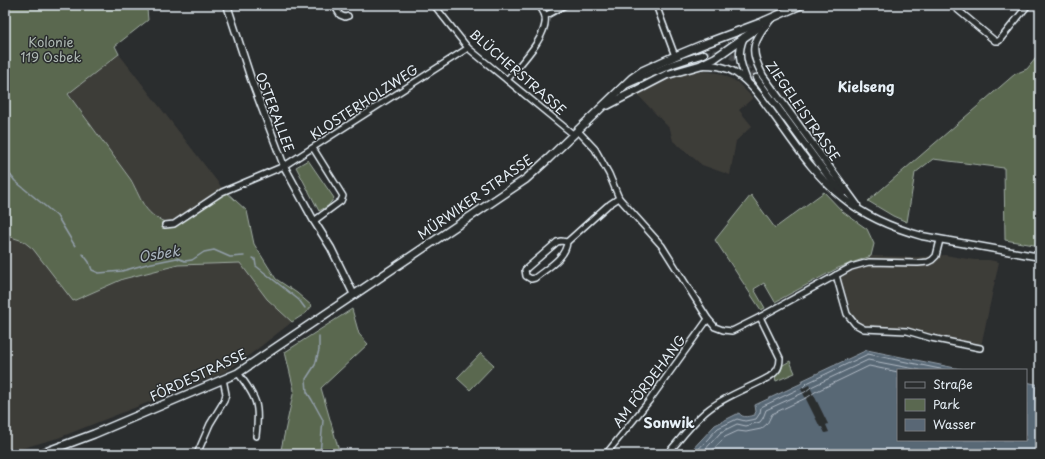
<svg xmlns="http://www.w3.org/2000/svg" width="1045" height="459" font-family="'Playpen Sans',sans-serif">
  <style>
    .built { fill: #3d3c38 }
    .green { fill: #5a6850; stroke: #a1aca4 }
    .water { fill: #596775; stroke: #929ea9 }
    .pier { fill: #2a2d2e }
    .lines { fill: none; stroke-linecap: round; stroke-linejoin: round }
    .shore { stroke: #afbac4; stroke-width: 1 }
    .stream { stroke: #929ea9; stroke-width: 1.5 }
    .tertiary-tunnel { stroke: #464a4c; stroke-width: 6; stroke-dasharray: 6 3; stroke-linecap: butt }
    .minor-casing { stroke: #e8f1f8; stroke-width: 8 }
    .tertiary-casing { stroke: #e8f1f8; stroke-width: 9 }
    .secondary-casing { stroke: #e8f1f8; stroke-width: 10 }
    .minor { stroke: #2a2d2e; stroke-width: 5 }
    .tertiary { stroke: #2a2d2e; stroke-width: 6 }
    .secondary { stroke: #2a2d2e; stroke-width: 7 }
    .labels { text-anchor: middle; stroke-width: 3; stroke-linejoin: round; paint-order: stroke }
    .park-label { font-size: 13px; fill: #afbab5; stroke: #2a2d2e }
    .street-label { font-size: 13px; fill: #e8f1f8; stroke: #2a2d2e }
    .neighbourhood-label { font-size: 14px; font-weight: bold; fill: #e8f1f8; stroke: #2a2d2e }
    .water-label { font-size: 14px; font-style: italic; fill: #a8b3bd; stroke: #2a2d2e }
  </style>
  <rect width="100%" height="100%" fill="#2a2d2e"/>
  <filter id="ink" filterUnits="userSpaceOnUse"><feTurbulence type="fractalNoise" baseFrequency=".025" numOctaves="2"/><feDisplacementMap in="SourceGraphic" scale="8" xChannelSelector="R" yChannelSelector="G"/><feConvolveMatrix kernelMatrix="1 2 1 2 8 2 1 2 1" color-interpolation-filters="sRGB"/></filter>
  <g filter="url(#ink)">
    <g class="built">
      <polygon points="119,54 223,189 171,224 161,221 149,213 140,200 138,193 131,180 68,93"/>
      <polygon points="696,70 719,73 737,82 753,98 739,110 752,126 736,141 730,175 702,165 673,141 670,129 637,94 661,80"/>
      <polygon points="5,235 23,241 33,249 73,301 123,279 178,265 240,263 267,299 292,322 247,357 225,372 58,438 5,453"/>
      <polygon points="945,255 974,260 989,260 999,262 981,346 926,334 910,328 871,327 863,325 857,322 853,318 838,268 871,256 918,257"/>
    </g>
    <g class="green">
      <path d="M5 5H144L147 9 148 20 115 46 119 54 68 94 131 180C143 202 144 216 171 224L223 189 247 211 254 244 276 279 297 293 312 306 306 313 292 322 267 299 240 263 178 265 123 279 73 301 33 249 23 241 5 235Z"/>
      <polygon points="1040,53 1040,246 1005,240 1004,168 933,159 915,173 907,222 893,216 868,201 1015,74 1027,69"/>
      <polygon points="308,160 334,198 328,206 319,211 296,167"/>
      <polygon points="824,192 843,212 867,229 874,244 871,256 838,268 775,302 764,283 754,289 765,308 761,310 715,240 751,195 775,228"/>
      <polygon points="352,309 359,334 368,344 321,388 340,454 280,454 294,390 285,352"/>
      <polygon points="481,353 494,365 470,390 457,378"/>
      <polygon points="790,361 795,373 776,381 775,377 781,371 783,365"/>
    </g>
    <path class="water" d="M867 350 965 370H898V440H1026V382L1040 385V454H688L715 425 739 413C743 419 749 416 755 415V413L756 412 755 405 802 383 801 381Z"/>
    <polygon class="pier" points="809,385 828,424 826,425 829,432 825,433 822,427 820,427 801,389"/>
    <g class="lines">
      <g class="shore">
        <polyline points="694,454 718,428 737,419 745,421 756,419 760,413 761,407 803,387 807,383 868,354 945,370"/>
        <polyline points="701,454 721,432 737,424 746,426 760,422 763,418 766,410 805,392 811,387 868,360 920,370"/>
        <polyline points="709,454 725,437 738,431 746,432 761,429 767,424 772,414 808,397 815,392 869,366 898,372"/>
      </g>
      <g class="stream">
        <polyline points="5,168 15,181 57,216 75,246"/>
        <polyline points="83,254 89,262 92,270 99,273 122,271 147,264 177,258 185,261 192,260 204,252 214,250 230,257 244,256"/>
        <polyline points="253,258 255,259 256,266 299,300 305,308"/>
        <polyline points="319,336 319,350 315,365 306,379 307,392 312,400 323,420 320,454"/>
      </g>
      <path class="tertiary-tunnel" d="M704 54C728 48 741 61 756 78"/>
      <defs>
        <g id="minor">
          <polyline points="334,5 340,15 345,17 348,16"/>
          <polyline points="434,5 468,48 574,135"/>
          <polyline points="656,5 675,56"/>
          <polyline points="952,5 995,41 999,41 1028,5"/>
          <polyline points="545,16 565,5"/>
          <path d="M507 80C519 65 549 36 545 16 544 13 541 8 539 5"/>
          <polyline points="578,131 595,149 609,174 619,198 662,246 708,319 715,327 723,330 732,331 760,317 851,267 869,262 918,263 928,262 932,260 936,256 940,240"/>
          <polyline points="313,148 343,196 341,201 314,221"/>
          <polyline points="610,204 619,198"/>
          <polyline points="165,225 174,224 222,192 284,166 468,48"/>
          <path d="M567 242 561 241 557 242 527 268 525 270 526 276 531 279 535 278C547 268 566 258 567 242L607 206"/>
          <polyline points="836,275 847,314 855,324 864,329 907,331 931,338 980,348"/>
          <path d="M238 373C257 398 260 405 256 436"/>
          <polyline points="197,454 210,424 224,401 226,394 223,379"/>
          <polyline points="606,454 649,401 708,319"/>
          <path d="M667 454C681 439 693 421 709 409 727 395 750 388 769 377 777 372 780 367 780 358L760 317"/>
        </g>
        <g id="tertiary">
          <polyline points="227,5 251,79 284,166 314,221 331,248 354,295"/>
          <path d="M770 20C752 44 749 49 763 76L857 205"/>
          <path d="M744 37C736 54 741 65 747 81"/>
          <path d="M701 65C714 65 725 66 736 73 752 84 762 99 773 114 794 143 814 175 843 198 866 217 893 228 922 236L1040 257"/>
          <polyline points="756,78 828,176 843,193"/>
          <polyline points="625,85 673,64 704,54"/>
        </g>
        <g id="secondary">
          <polyline points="608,105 666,75 701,65 715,58 759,27"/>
          <polyline points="40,454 94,434 238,373 526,179 548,159 632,78 642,71 675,56 704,44 760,23 801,5"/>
        </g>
      </defs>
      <use href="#minor" class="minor-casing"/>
      <use href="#tertiary" class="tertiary-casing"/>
      <use href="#secondary" class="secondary-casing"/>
      <use href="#minor" class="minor"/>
      <use href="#tertiary" class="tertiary"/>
      <use href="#secondary" class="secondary"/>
    </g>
  </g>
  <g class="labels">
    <g class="park-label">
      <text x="51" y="47">Kolonie<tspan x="51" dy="15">119 Osbek</tspan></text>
    </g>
    <g class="street-label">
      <text transform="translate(518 72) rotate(41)" y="5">BLÜCHERSTRASSE</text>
      <text transform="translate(364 102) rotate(-33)" y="5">KLOSTERHOLZWEG</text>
      <text transform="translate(803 111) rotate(55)" y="5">ZIEGELEISTRASSE</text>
      <text transform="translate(275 112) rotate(69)" y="5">OSTERALLEE</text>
      <text transform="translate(475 197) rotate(-35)" y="5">MÜRWIKER STRASSE</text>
      <text transform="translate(198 375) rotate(-25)" y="5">FÖRDESTRASSE</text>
      <text transform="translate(649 381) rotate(-53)" y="5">AM FÖRDEHANG</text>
    </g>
    <g class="neighbourhood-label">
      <text x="866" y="92">Kielseng</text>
      <text x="669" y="428">Sonwik</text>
    </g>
    <g class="water-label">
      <text transform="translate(159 254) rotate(-9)" y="5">Osbek</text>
    </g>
  </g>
  <rect width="1045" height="459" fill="none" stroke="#2a2d2e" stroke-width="20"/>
  <rect x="10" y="10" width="1025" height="439" fill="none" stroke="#e8f1f8" stroke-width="1.5" filter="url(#ink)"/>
  <rect x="897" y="369" width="130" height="72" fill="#2a2d2e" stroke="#767b7f"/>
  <rect x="905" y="382" width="20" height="6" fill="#2a2d2e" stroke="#767b7f"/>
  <text x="933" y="389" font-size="12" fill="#e8f1f8">Straße</text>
  <rect x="905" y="399" width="20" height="12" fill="#5a6850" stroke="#767b7f"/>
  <text x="933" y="409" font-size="12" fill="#e8f1f8">Park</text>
  <rect x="905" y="419" width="20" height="12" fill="#596775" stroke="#767b7f"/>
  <text x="933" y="429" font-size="12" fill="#e8f1f8">Wasser</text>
</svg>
